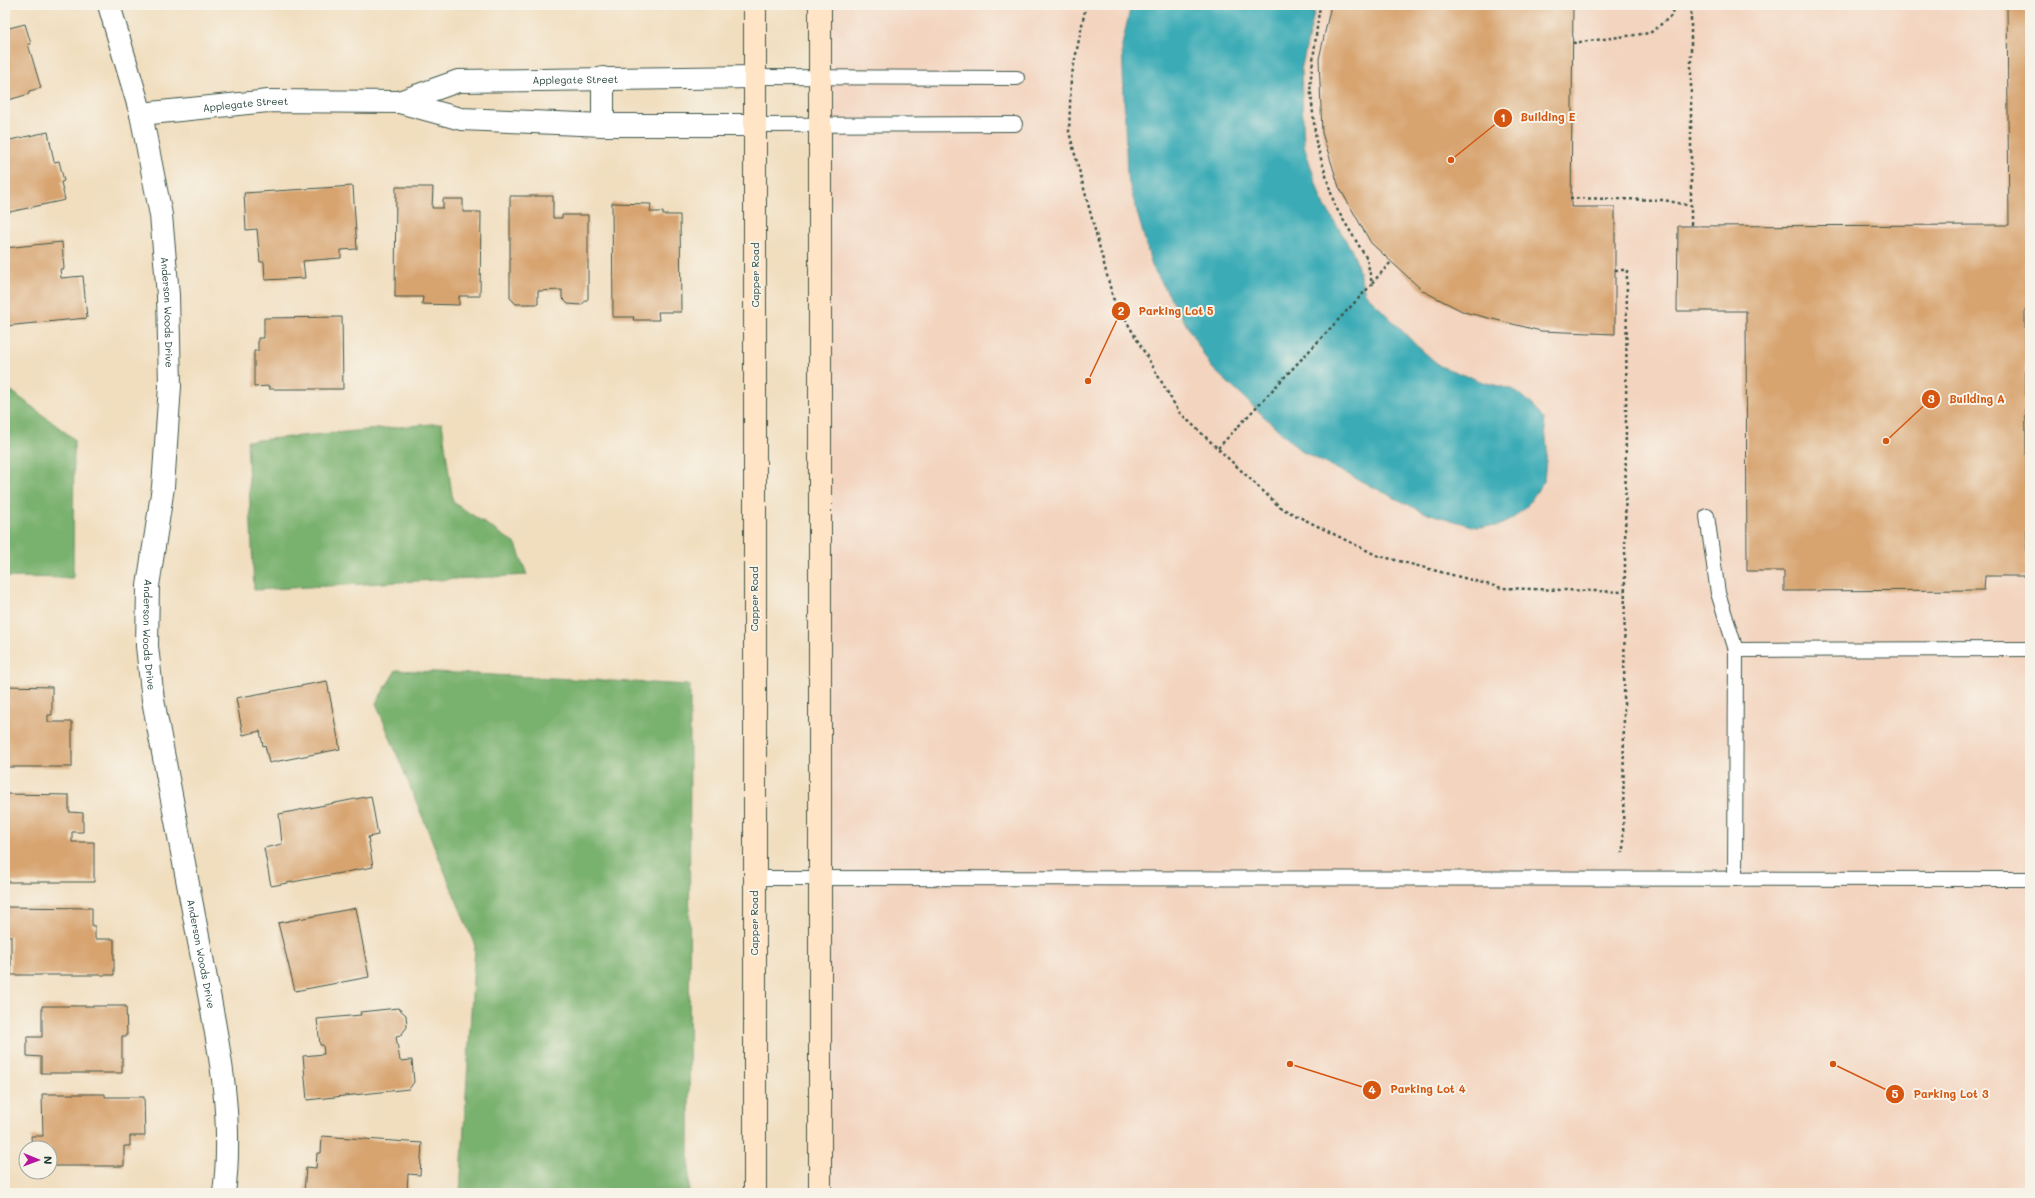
<svg xmlns="http://www.w3.org/2000/svg" width="2035" height="1198" font-family="Mali,sans-serif">
  <style>
    .built { fill: #f3d4bf }
    .forest { fill: #79b16e; stroke: #4c7751 }
    .water { fill: #3aabb6; stroke: #2c7475 }
    .building { fill: #d7a36e }
    .lines { fill: none; stroke-linecap: round; stroke-linejoin: round }
    .lane-casing { stroke: #3e5549; stroke-width: 16 }
    .street-casing { stroke: #3e5549; stroke-width: 24 }
    .secondary-casing { stroke: #3e5549; stroke-width: 24 }
    .path { stroke: #3e5549; stroke-width: 2.5; stroke-dasharray: 3 3; stroke-linecap: butt }
    .lane { stroke: #fff; stroke-width: 14 }
    .street { stroke: #fff; stroke-width: 22 }
    .secondary { stroke: #ffe4c6; stroke-width: 22 }
    .labels { text-anchor: middle; stroke-width: 4; stroke-linejoin: round; paint-order: stroke }
    .street-label { font-size: 10px; fill: #1f3d34; stroke: #f7f3e8 }
    .leader { fill: none; stroke: #d45610; stroke-width: 1.5 }
    .callout-dot { fill: #d45610; stroke: #f7f3e8; stroke-width: 1.5 }
    .mark-label { font-size: 12px; text-anchor: middle; font-weight: bold; fill: #fff }
    .callout-label { font-size: 11px; text-anchor: middle; font-weight: bold; fill: #d45610; stroke: #f7f3e8; stroke-width: 4; stroke-linejoin: round; paint-order: stroke }
  </style>
  <rect width="100%" height="100%" fill="#f7f3e8"/>
  <filter id="ink" filterUnits="userSpaceOnUse"><feTurbulence type="fractalNoise" baseFrequency=".025" numOctaves="2"/><feDisplacementMap in="SourceGraphic" scale="8" xChannelSelector="R" yChannelSelector="G"/><feConvolveMatrix kernelMatrix="1 2 1 2 8 2 1 2 1" color-interpolation-filters="sRGB"/></filter>
  <filter id="wash" filterUnits="userSpaceOnUse"><feTurbulence type="fractalNoise" baseFrequency=".012" numOctaves="4" result="noise"/><feDisplacementMap in="SourceGraphic" scale="16" xChannelSelector="R" yChannelSelector="G"/><feGaussianBlur stdDeviation="0.9" result="paint"/><feColorMatrix in="noise" values="0 0 0 0 0 0 0 0 0 0 0 0 0 0 0 0 0 1.4 0 .05"/><feComposite in="paint" operator="in"/></filter>
  <g filter="url(#wash)">
    <rect width="100%" height="100%" fill="#f1debf"/>
    <polygon class="built" points="823,5 2030,5 2030,1193 824,1193"/>
    <g class="forest">
      <polygon points="5,386 74,439 73,578 5,577"/>
      <polygon points="442,423 453,502 516,544 527,575 254,590 247,441"/>
      <polygon points="396,670 690,685 689,1193 460,1193 475,946 376,703"/>
    </g>
    <polygon class="water" points="1131,5 1316,5 1301,70 1304,145 1321,199 1354,254 1365,293 1417,346 1440,366 1483,382 1514,390 1534,406 1544,419 1547,448 1544,481 1526,507 1512,519 1498,526 1476,527 1423,512 1301,451 1211,367 1152,266 1127,176 1122,45"/>
    <g id="blocks">
      <g class="building">
        <polygon points="1331,5 1573,5 1571,207 1615,207 1615,334 1541,331 1464,312 1423,291 1371,243 1339,187 1322,133 1319,59"/>
        <polygon points="2007,5 2030,5 2030,309 2025,309 2027,576 1985,576 1984,590 1784,591 1784,571 1747,571 1746,311 1677,311 1678,226 2009,225"/>
        <polygon points="25,24 31,44 28,44 41,88 29,91 29,94 5,101 5,29"/>
        <polygon points="48,132 54,162 59,161 64,181 61,182 65,200 5,213 5,141"/>
        <polygon points="353,186 357,249 341,250 341,258 303,261 305,278 265,280 264,262 260,262 257,229 246,230 244,193"/>
        <polygon points="396,187 433,187 432,208 443,208 443,199 463,199 463,212 481,212 480,296 459,296 459,305 422,304 423,297 395,297"/>
        <polygon points="510,196 553,196 553,218 562,218 562,215 588,215 588,299 581,305 568,304 562,298 562,290 538,291 538,304 516,304 510,298"/>
        <polygon points="612,203 651,204 650,212 663,212 663,215 680,215 681,312 658,312 659,320 633,320 634,317 613,317"/>
        <polygon points="62,242 64,269 60,269 61,278 83,276 87,318 5,326 5,248"/>
        <polygon points="342,317 343,389 269,389 269,386 254,387 254,351 258,351 258,338 264,338 264,318"/>
        <polygon points="327,681 340,749 269,763 265,745 263,746 260,731 243,735 236,698"/>
        <polygon points="5,686 52,687 52,715 48,715 48,722 72,722 72,767 5,767"/>
        <polygon points="5,794 69,795 69,812 83,813 83,832 72,832 72,842 94,842 94,882 5,882"/>
        <polygon points="371,796 378,835 368,837 373,867 271,886 264,848 282,844 279,814"/>
        <polygon points="5,907 92,908 92,926 95,926 95,939 114,939 114,975 11,975 11,936 5,936"/>
        <polygon points="356,908 369,977 295,991 278,923"/>
        <polygon points="42,1006 126,1006 127,1036 122,1036 122,1073 41,1073 41,1057 27,1056 27,1037 42,1037"/>
        <polygon points="398,1008 406,1015 407,1027 401,1035 396,1036 400,1061 412,1060 414,1082 409,1089 307,1100 303,1056 324,1054 323,1045 320,1045 317,1019 361,1015 360,1012"/>
        <polygon points="42,1094 105,1094 105,1097 144,1097 145,1136 130,1136 130,1146 124,1146 124,1166 50,1166 50,1148 32,1148 31,1136 43,1136"/>
        <polygon points="322,1136 422,1143 420,1175 408,1174 407,1193 304,1193 306,1167 316,1168 317,1153 321,1153"/>
      </g>
    </g>
  </g>
  <g filter="url(#ink)">
    <use href="#blocks" fill-opacity="0" stroke="#3e5549" stroke-width="1"/>
    <g class="lines">
      <defs>
        <g id="lane">
          <polyline points="755,77 1017,78"/>
          <polyline points="756,125 1015,124"/>
          <polyline points="1707,516 1718,593 1736,650"/>
          <polyline points="754,878 2030,879"/>
          <polyline points="1735,879 1736,650 2030,649"/>
        </g>
        <g id="street">
          <path id="s1" d="M109 5 141 114 161 215 168 295 170 386 163 487 148 586 147 646 153 700C169 782 184 865 200 947 215 1028 235 1110 224 1193"/>
          <path id="s2" d="M399 102 458 81 755 77"/>
          <path id="s3" d="M141 114 268 101 399 102 461 119 603 125H756"/>
          <polyline points="603,125 603,78"/>
        </g>
        <g id="secondary">
          <polyline points="755,1193 755,5"/>
          <polyline points="820,1193 820,5"/>
        </g>
      </defs>
      <use href="#lane" class="lane-casing"/>
      <use href="#street" class="street-casing"/>
      <use href="#secondary" class="secondary-casing"/>
      <g class="path">
        <polyline points="1086,5 1071,79 1069,132 1113,298 1179,412 1281,508 1376,555 1502,588 1624,592"/>
        <polyline points="1573,43 1650,33 1670,17 1677,5"/>
        <polyline points="1570,198 1664,200 1691,206"/>
        <polyline points="1691,225 1691,5"/>
        <polyline points="1615,270 1627,270 1623,853"/>
        <polyline points="1372,283 1392,261"/>
        <polyline points="1218,448 1372,284 1367,259 1335,206 1316,142 1310,85 1319,11 1322,5"/>
      </g>
      <use href="#lane" class="lane"/>
      <use href="#street" class="street"/>
      <use href="#secondary" class="secondary"/>
    </g>
  </g>
  <g class="labels">
    <g class="street-label">
      <text dy="4" stroke="none"><textPath href="#s2" startOffset="180">Applegate Street</textPath></text>
      <text dy="4" stroke="none"><textPath href="#s3" startOffset="105">Applegate Street</textPath></text>
      <text transform="translate(755 275) rotate(-90)" y="4">Capper Road</text>
      <text dy="4" stroke="none"><textPath href="#s1" startOffset="314">Anderson Woods Drive</textPath></text>
      <text transform="translate(754 599) rotate(-90)" y="4">Capper Road</text>
      <text dy="4" stroke="none"><textPath href="#s1" startOffset="638">Anderson Woods Drive</textPath></text>
      <text transform="translate(754 923) rotate(-90)" y="4">Capper Road</text>
      <text dy="4" stroke="none"><textPath href="#s1" startOffset="962">Anderson Woods Drive</textPath></text>
    </g>
  </g>
  <path class="leader" d="M1451 160L1503 118M1088 381L1121 311M1886 441L1931 399M1290 1064L1372 1090M1833 1064L1895 1094"/>
  <g class="callout-dot">
    <circle cx="1451" cy="160" r="4"/>
    <circle cx="1088" cy="381" r="4"/>
    <circle cx="1886" cy="441" r="4"/>
    <circle cx="1290" cy="1064" r="4"/>
    <circle cx="1833" cy="1064" r="4"/>
    <circle cx="1503" cy="118" r="10"/>
    <circle cx="1121" cy="311" r="10"/>
    <circle cx="1931" cy="399" r="10"/>
    <circle cx="1372" cy="1090" r="10"/>
    <circle cx="1895" cy="1094" r="10"/>
  </g>
  <g class="mark-label">
    <text x="1503" y="122">1</text>
    <text x="1121" y="315">2</text>
    <text x="1931" y="403">3</text>
    <text x="1372" y="1094">4</text>
    <text x="1895" y="1098">5</text>
  </g>
  <g class="callout-label">
    <text x="1548" y="121">Building E</text>
    <text x="1176" y="315">Parking Lot 5</text>
    <text x="1977" y="403">Building A</text>
    <text x="1428" y="1093">Parking Lot 4</text>
    <text x="1951" y="1098">Parking Lot 3</text>
  </g>
  <rect width="2035" height="1198" fill="none" stroke="#f7f3e8" stroke-width="20"/>
  <g transform="translate(38 1160) rotate(91)"><circle r="19" fill="#f7f3e8" stroke="#a1aaa0"/>
  <path d="M0-3L7 15L0 10L-7 15Z" fill="#b5179e"/>
  <text y="-6" font-size="11" font-weight="bold" text-anchor="middle" fill="#1f3d34">N</text>
  </g>
</svg>
